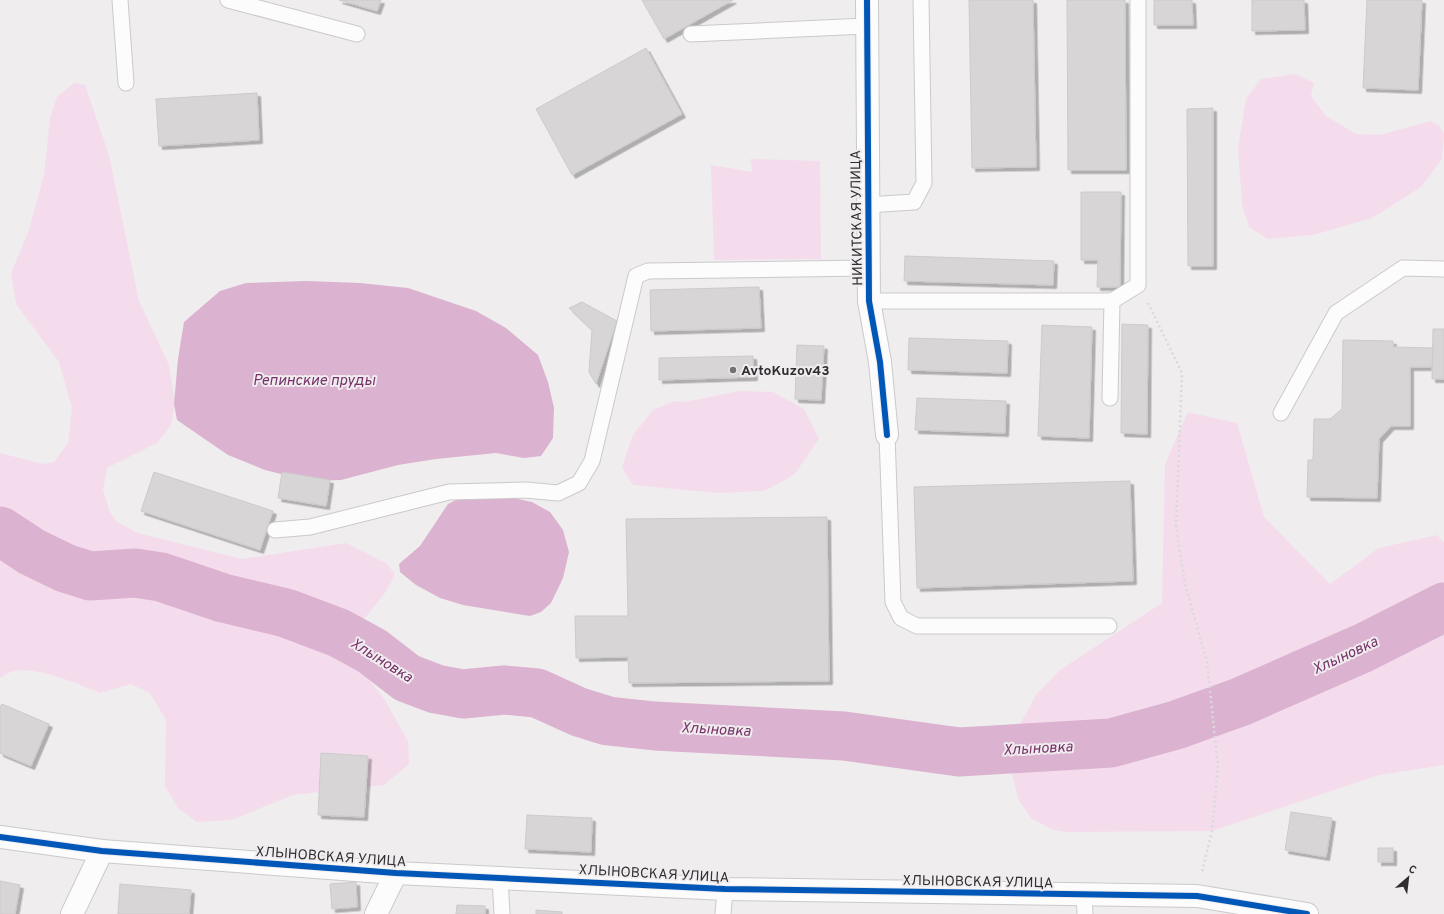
<svg xmlns="http://www.w3.org/2000/svg" width="1444" height="914" font-family="Overpass,sans-serif">
  <style>
    .green { fill: #f5dced }
    .water { fill: #dbb2cf }
    .lines { fill: none; stroke-linecap: round; stroke-linejoin: round }
    .river { stroke: #dbb2cf; stroke-width: 49 }
    .building { fill: #d7d5d6; stroke: #cccacb; filter: url(#shadow) }
    .lane-casing { stroke: #cbcacb; stroke-width: 17 }
    .street-casing { stroke: #cbcacb; stroke-width: 24 }
    .path { stroke: #dad9d9; stroke-width: 2.5; stroke-dasharray: 2 3; stroke-linecap: butt }
    .lane { stroke: #fdfcfc; stroke-width: 15 }
    .street { stroke: #fdfcfc; stroke-width: 22 }
    .cycleway-casing { stroke: #f0ecef; stroke-width: 8 }
    .cycleway { stroke: #0057b8; stroke-width: 6 }
    .poi-dot { fill: #737172; stroke: #f0ecef; stroke-width: 1.5 }
    .labels { text-anchor: middle; stroke-width: 4; stroke-linejoin: round; paint-order: stroke }
    .street-label { font-size: 14px; fill: #302e2f; stroke: #f0ecef }
    .poi-label { font-size: 14px; font-weight: bold; fill: #302e2f; stroke: #f0ecef; text-anchor: start }
    .water-label { font-size: 15px; font-style: italic; fill: #763267; stroke: #f0ecef }
  </style>
  <defs>
    <filter id="shadow"><feDropShadow dx="3.5" dy="3.5" stdDeviation="0" flood-color="#0004"/></filter>
  </defs>
  <rect width="100%" height="100%" fill="#efedee"/>
  <g class="green">
    <polygon points="1295,74 1314,83 1311,96 1326,116 1356,134 1380,135 1430,121 1439,125 1444,134 1442,159 1421,187 1372,218 1313,235 1268,239 1249,227 1242,205 1238,148 1246,99 1261,79"/>
    <path d="M74 83 85 85 109 155 139 301 169 365 175 402 171 425 157 443 107 468 103 490 110 512 117 522 138 533 242 559 346 543 387 564 395 574 385 593 364 619 355 653 357 664 385 700 408 741 409 764 384 785 293 795 231 820 197 822 178 808 165 786 166 720 150 693 131 684 100 693C79 684 33 664 11 672 7 673 3 676 0 678V453L43 464 54 462 68 443 72 408 59 362 16 304 11 273 28 233 44 175 50 118 57 97Z"/>
    <polygon points="750,159 820,161 821,259 714,260 711,165 752,172"/>
    <polygon points="739,391 773,392 804,409 819,439 794,475 764,491 717,493 633,485 622,467 633,435 653,410 674,401 685,402"/>
    <polygon points="1188,412 1237,423 1264,517 1330,584 1379,548 1437,535 1444,542 1444,765 1379,775 1212,831 1066,832 1053,830 1031,818 1018,799 1011,768 1014,735 1036,695 1060,670 1162,603 1165,464"/>
  </g>
  <g class="water">
    <polygon points="306,281 360,283 408,288 476,311 506,328 538,355 548,382 554,408 553,438 541,456 524,458 496,453 436,459 398,465 341,480 309,481 265,470 228,455 177,420 174,404 178,359 184,322 220,291 246,283"/>
    <polygon points="500,495 532,502 550,512 563,530 569,552 563,578 551,603 541,612 530,616 463,605 440,598 416,585 400,572 399,564 420,546 448,504 464,496"/>
  </g>
  <g class="lines">
    <polyline class="river" points="0,531 32,552 65,568 90,576 135,573 161,577 223,598 286,613 339,633 372,651 407,678 436,689 463,694 504,690 537,693 579,712 608,721 655,726 844,736 959,752 1111,743 1176,725 1240,702 1363,648 1444,607"/>
  </g>
  <g class="building">
    <polygon points="339,0 381,0 377,11"/>
    <polygon points="642,0 733,0 664,39"/>
    <polygon points="969,0 1033,0 1036,167 972,168"/>
    <polygon points="1067,0 1125,0 1126,170 1068,170"/>
    <polygon points="1154,0 1192,0 1193,25 1154,25"/>
    <polygon points="1252,0 1304,0 1305,30 1252,31"/>
    <polygon points="1367,0 1422,0 1418,90 1363,88"/>
    <polygon points="646,48 682,114 572,175 536,109"/>
    <polygon points="257,93 259,140 159,146 156,99"/>
    <polygon points="1213,108 1213,266 1188,266 1187,109"/>
    <polygon points="1081,192 1121,192 1120,287 1097,287 1098,260 1081,260"/>
    <polygon points="905,256 1054,261 1053,285 904,281"/>
    <polygon points="759,287 761,328 651,331 650,290"/>
    <polygon points="582,302 617,321 596,384 589,372 592,330 569,308"/>
    <polygon points="1122,324 1148,325 1147,434 1121,433"/>
    <polygon points="1042,325 1092,327 1089,438 1038,436"/>
    <polygon points="1433,329 1444,329 1444,379 1432,379"/>
    <polygon points="909,338 1008,341 1007,373 908,370"/>
    <polygon points="1343,340 1393,341 1393,347 1433,348 1432,367 1410,367 1410,426 1391,426 1379,439 1377,498 1307,497 1308,460 1313,460 1314,419 1330,419 1342,409"/>
    <polygon points="797,345 824,346 821,400 795,399"/>
    <polygon points="753,356 754,377 659,380 659,358"/>
    <polygon points="917,398 1006,401 1005,433 915,430"/>
    <polygon points="154,472 273,511 260,550 141,511"/>
    <polygon points="282,472 330,480 326,506 278,498"/>
    <polygon points="1130,481 1133,581 917,588 914,487"/>
    <polygon points="827,517 829,681 629,683 628,657 576,658 575,616 628,616 626,519"/>
    <polygon points="2,704 49,724 31,766 0,753 0,707"/>
    <polygon points="321,753 368,756 364,817 318,815"/>
    <polygon points="1291,812 1332,818 1326,857 1285,850"/>
    <polygon points="527,815 592,818 591,852 525,849"/>
    <rect x="1378" y="848" width="15" height="14"/>
    <polygon points="0,881 20,885 15,914 0,914"/>
    <polygon points="356,882 357,907 332,909 330,884"/>
    <polygon points="120,884 191,890 189,914 118,914"/>
    <polygon points="457,905 485,906 485,914 456,914"/>
    <polygon points="536,910 562,912 562,914 536,914"/>
  </g>
  <g class="lines">
    <defs>
      <g id="lane">
        <polyline points="120,0 126,83"/>
        <polyline points="228,0 357,34"/>
        <polyline points="691,34 866,26"/>
        <polyline points="867,205 914,202 924,183 921,0"/>
        <polyline points="869,301 1112,301"/>
        <polyline points="1110,398 1112,301 1138,285 1138,0"/>
        <polyline points="1281,413 1336,313 1403,268 1444,269"/>
        <polyline points="887,435 893,602 901,618 917,626 1109,626"/>
        <polyline points="275,530 310,527 449,492 526,490 558,493 579,483 592,461 636,276 648,271 868,268"/>
        <polyline points="500,878 502,914"/>
        <polyline points="1084,895 1085,914"/>
        <polyline points="723,914 725,889"/>
      </g>
      <g id="street">
        <polyline points="867,0 869,301 880,362 887,435"/>
        <polyline points="0,837 102,851 396,873 725,889 1197,896 1307,914"/>
        <polyline points="72,914 102,851"/>
        <polyline points="376,914 396,873"/>
      </g>
    </defs>
    <use href="#lane" class="lane-casing"/>
    <use href="#street" class="street-casing"/>
    <polyline class="path" points="1148,303 1182,373 1176,527 1185,584 1207,662 1218,767 1212,831 1202,872"/>
    <use href="#lane" class="lane"/>
    <use href="#street" class="street"/>
    <defs>
      <g id="cycleway">
        <polyline points="867,0 869,301 880,362 887,435"/>
        <polyline points="0,837 102,851 396,873 725,889 1197,896 1307,914"/>
      </g>
    </defs>
    <use href="#cycleway" class="cycleway-casing"/>
    <use href="#cycleway" class="cycleway"/>
  </g>
  <circle class="poi-dot" cx="733" cy="370" r="4"/>
  <g class="labels">
    <g class="street-label">
      <text transform="translate(856 218) rotate(-91)" y="5">НИКИТСКАЯ УЛИЦА</text>
      <text transform="translate(331 856) rotate(4)" y="5">ХЛЫНОВСКАЯ УЛИЦА</text>
      <text transform="translate(654 873) rotate(3)" y="5">ХЛЫНОВСКАЯ УЛИЦА</text>
      <text transform="translate(978 881) rotate(1)" y="5">ХЛЫНОВСКАЯ УЛИЦА</text>
    </g>
    <g class="poi-label">
      <text x="741" y="375">AvtoKuzov43</text>
    </g>
    <g class="water-label">
      <text x="314" y="385">Репинские пруды</text>
      <text transform="translate(1345 655) rotate(-25)" y="5">Хлыновка</text>
      <text transform="translate(382 660) rotate(32)" y="5">Хлыновка</text>
      <text transform="translate(716 729) rotate(3)" y="5">Хлыновка</text>
      <text transform="translate(1038 748) rotate(-3)" y="5">Хлыновка</text>
    </g>
  </g>
  <g transform="translate(1408 878) rotate(28)" stroke="#f0ecef" stroke-width="3" paint-order="stroke">
  <path d="M0-3L7 15L0 10L-7 15Z" fill="#302e2f"/>
  <text y="-6" font-size="11" font-weight="bold" text-anchor="middle" fill="#302e2f">С</text>
  </g>
</svg>
